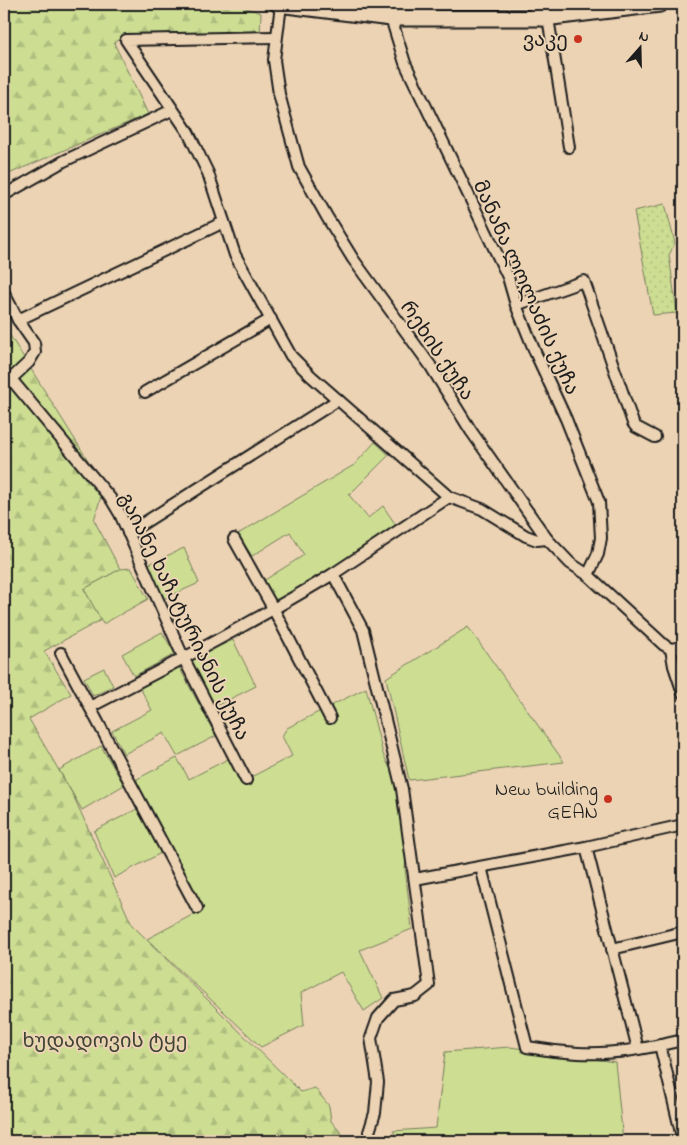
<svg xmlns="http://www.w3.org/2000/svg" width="687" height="1145" font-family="'Indie Flower','Noto Sans Georgian',sans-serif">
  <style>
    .grass { fill: #cdde93; stroke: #747d58 }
    .forest { fill: url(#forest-firs); stroke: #747d58 }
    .park { fill: url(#park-dots); stroke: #747d58 }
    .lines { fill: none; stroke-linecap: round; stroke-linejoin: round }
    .street-casing { stroke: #1c1c1c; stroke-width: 14 }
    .secondary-casing { stroke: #1c1c1c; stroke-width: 19 }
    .street { stroke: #ecd3b4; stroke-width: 10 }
    .secondary { stroke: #ecd3b4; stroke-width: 15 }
    .poi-dot { fill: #c8321e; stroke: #ecd3b4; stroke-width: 2 }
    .labels { text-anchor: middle; stroke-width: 4; stroke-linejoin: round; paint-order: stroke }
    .poi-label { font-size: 20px; fill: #1c1c1c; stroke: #ecd3b4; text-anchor: end }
    .street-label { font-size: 20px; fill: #1c1c1c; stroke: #ecd3b4 }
    .park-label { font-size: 20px; fill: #3f4334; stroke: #ecd3b4 }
  </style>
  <defs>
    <pattern id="forest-firs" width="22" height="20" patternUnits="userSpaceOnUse" patternTransform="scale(1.25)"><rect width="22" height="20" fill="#cdde93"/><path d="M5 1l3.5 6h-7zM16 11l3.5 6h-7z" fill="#afbe7e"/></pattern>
    <pattern id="park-dots" width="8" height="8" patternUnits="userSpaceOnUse" patternTransform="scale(1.25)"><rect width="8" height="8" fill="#cdde93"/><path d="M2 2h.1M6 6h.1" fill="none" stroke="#afbe7e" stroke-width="1.8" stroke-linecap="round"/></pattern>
  </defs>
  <rect width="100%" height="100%" fill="#ecd3b4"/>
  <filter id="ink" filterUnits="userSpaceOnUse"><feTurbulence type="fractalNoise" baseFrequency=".02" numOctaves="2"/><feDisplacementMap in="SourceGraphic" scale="10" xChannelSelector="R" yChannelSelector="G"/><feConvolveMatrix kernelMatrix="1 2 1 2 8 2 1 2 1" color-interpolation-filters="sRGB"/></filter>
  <g filter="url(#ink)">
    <g class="grass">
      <polygon points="375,442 389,455 349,495 368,518 383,506 398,528 269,606 257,585 304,555 290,532 252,556 238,534 354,465"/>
      <polygon points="184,548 199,583 161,600 145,566"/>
      <polygon points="131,568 148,599 103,624 84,589 120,569"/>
      <polygon points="468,627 564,762 409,780 386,678"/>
      <polygon points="162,632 175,654 134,676 122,654"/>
      <polygon points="233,640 256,686 214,707 188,660"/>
      <polygon points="178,665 216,736 177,756 164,733 124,754 112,731 152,710 139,686"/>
      <polygon points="104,668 113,686 93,696 84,678"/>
      <polygon points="366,688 383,754 401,791 408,839 405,868 412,929 360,950 383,998 364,1011 341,972 301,993 304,1025 261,1047 147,939 194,914 161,853 114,878 94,831 137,809 137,779 177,758 189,779 228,759 251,777 292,756 282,736 287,728"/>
      <polygon points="101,746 124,785 82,810 59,770"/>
      <polygon points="510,1047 615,1062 623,1141 399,1141 393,1131 436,1128 445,1052"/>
    </g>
    <g class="forest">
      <polygon points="4,4 235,4 261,13 260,33 125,34 114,43 148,114 4,176"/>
      <polygon points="4,326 104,486 94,520 120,569 84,589 101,620 44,651 71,694 29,719 72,793 132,925 301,1092 315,1088 329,1106 331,1121 348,1141 4,1141"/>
    </g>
    <polygon class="park" points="665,204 675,243 669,255 677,313 653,315 634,211"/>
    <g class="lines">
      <defs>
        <g id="street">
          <polyline points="281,5 274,60 279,94 299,167 327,217 353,259 430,365 471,431 547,539 570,563 588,575 664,645 671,649 683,647"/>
          <polyline points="391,18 405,63 508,277 516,305 535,352 566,419 599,502 601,538 598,554 588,575"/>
          <polyline points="548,18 569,147"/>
          <polyline points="276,37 126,40 188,132 208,173 235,255 291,356 311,376 449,497 482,509 526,536 537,540 547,539"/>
          <polyline points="4,195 64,161 172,110"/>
          <polyline points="4,293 18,320 34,343 35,352 29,362 11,379 4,383"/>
          <polyline points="516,305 584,281 633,423 636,427 655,437"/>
          <polyline points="18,320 224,222"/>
          <polyline points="11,379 111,499 120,514 184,659 246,780"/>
          <polyline points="145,392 271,319"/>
          <polyline points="128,533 338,400"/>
          <polyline points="234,539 274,610 330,718"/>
          <polyline points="671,649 674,666 683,693"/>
          <polyline points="61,653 197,908"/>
          <path d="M90 707C172 665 254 622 333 574"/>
          <polyline points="586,847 638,1049"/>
          <path d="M481 867 527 1047C544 1050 561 1052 578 1053 613 1055 649 1048 683 1040"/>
          <polyline points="415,879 586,847 683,825"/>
          <polyline points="612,949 683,932"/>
          <polyline points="660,1045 683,1141"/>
          <polyline points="369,1132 375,1113 378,1082 371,1038 378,1018 394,1000 415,996 429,985 402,789 363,630 333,574 449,497"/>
        </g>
        <g id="secondary">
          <polyline points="278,4 391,18 544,18 660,4"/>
          <polyline points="535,4 544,18"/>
        </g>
      </defs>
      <use href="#street" class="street-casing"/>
      <use href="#secondary" class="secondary-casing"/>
      <use href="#street" class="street"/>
      <use href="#secondary" class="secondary"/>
    </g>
  </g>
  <g class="poi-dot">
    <circle cx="578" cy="39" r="5"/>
    <circle cx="608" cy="799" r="5"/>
  </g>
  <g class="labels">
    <g class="poi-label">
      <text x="568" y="46">ვაკე</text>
      <text x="598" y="795">New building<tspan x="598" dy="23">GEAN</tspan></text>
    </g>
    <g class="street-label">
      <text transform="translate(527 287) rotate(66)" y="7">მანანა ლოლაძის ქუჩა</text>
      <text transform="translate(438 350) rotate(56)" y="7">რეხის ქუჩა</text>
      <text transform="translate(185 616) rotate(64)" y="7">გაიანე ხაჩატურიანის ქუჩა</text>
    </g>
    <g class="park-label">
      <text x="105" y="1047">ხუდადოვის ტყე</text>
    </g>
  </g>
  <rect width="687" height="1145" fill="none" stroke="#ecd3b4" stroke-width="20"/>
  <rect x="10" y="10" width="667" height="1125" fill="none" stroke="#1c1c1c" stroke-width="2" filter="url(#ink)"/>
  <g transform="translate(640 48) rotate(20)" stroke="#ecd3b4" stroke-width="4" paint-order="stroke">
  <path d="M0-4L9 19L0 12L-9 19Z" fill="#1c1c1c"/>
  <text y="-8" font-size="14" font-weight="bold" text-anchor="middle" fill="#1c1c1c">N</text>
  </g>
</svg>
